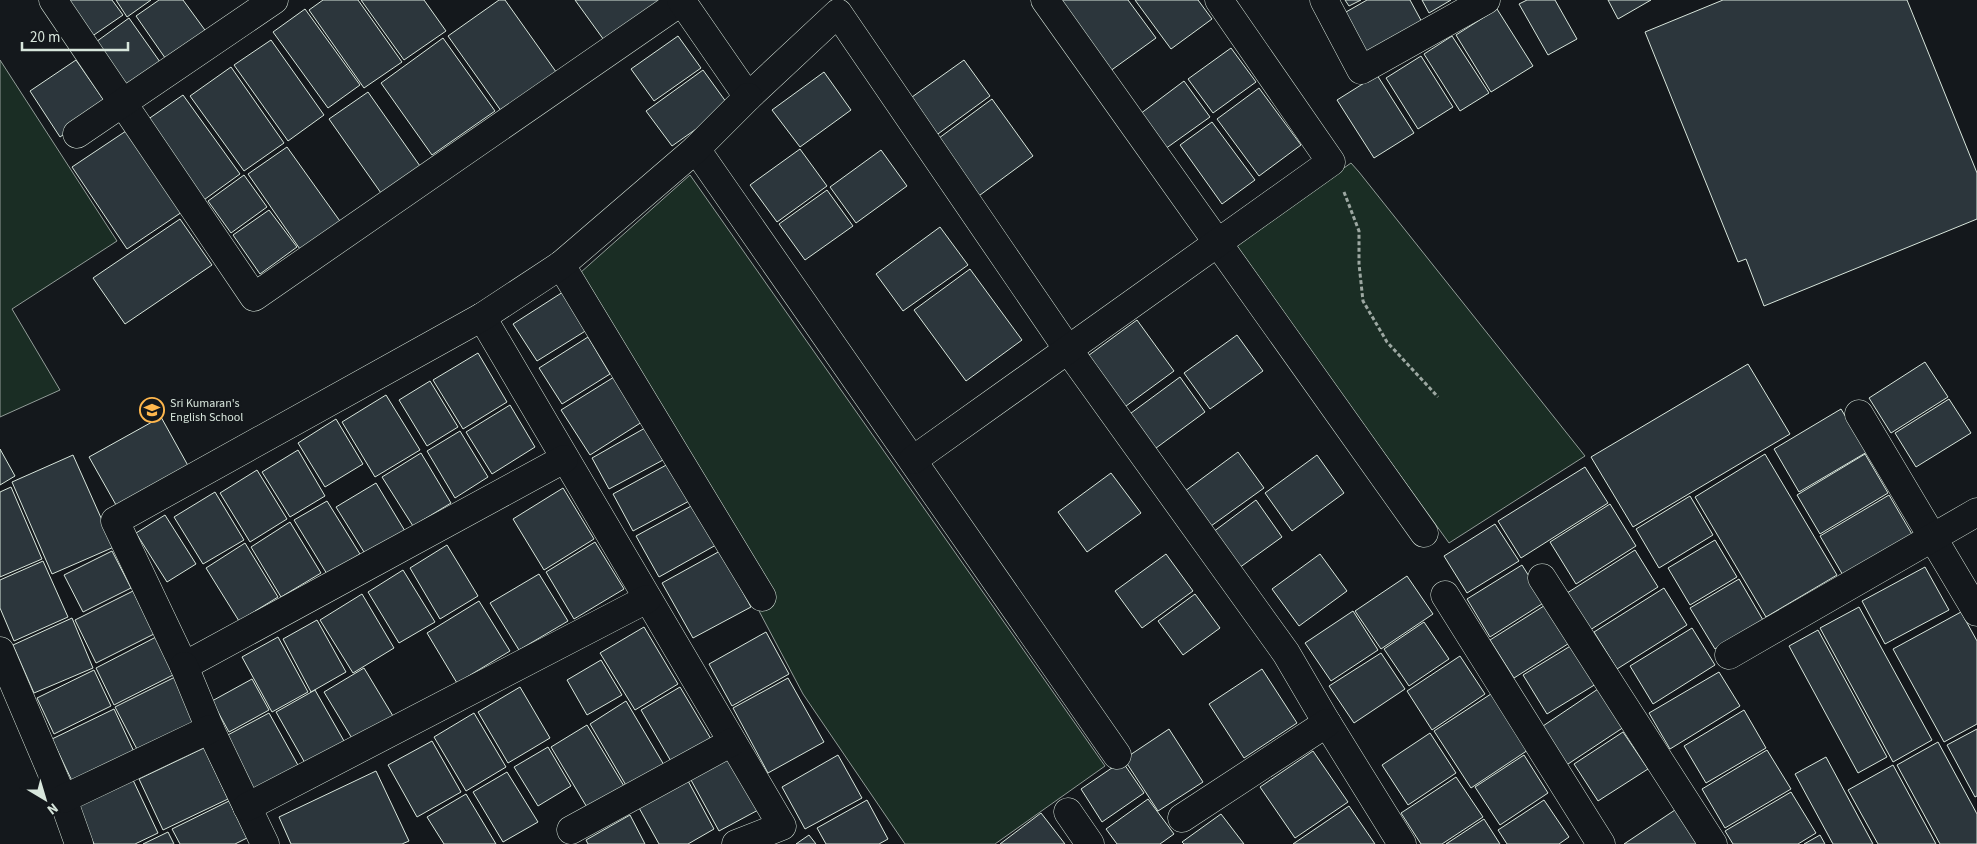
<svg xmlns="http://www.w3.org/2000/svg" width="1977" height="844" font-family="'Source Sans 3',sans-serif">
  <style>
    .grass { fill: #1a2d24; stroke: #939e99 }
    .building { fill: #2c363c; stroke: #d8e6dc }
    .lines { fill: none; stroke-linecap: round; stroke-linejoin: round }
    .minor-casing { stroke: #d8e6dc; stroke-width: 29 }
    .path { stroke: #9da8a2; stroke-width: 3; stroke-dasharray: 4 2.5; stroke-linecap: butt }
    .minor { stroke: #14181c; stroke-width: 28 }
    .labels { text-anchor: middle; stroke-width: 4; stroke-linejoin: round; paint-order: stroke }
    .poi-label { font-size: 12px; fill: #d8e6dc; stroke: #14181c; text-anchor: start }
  </style>
  <rect width="100%" height="100%" fill="#14181c"/>
  <g class="grass">
    <polygon points="0,60 117,241 12,309 60,390 0,417"/>
    <polygon points="1351,163 1359,172 1585,456 1449,543 1234,245"/>
    <polygon points="690,175 1105,766 995,844 905,844 803,694 580,273"/>
  </g>
  <g class="building">
    <polygon points="60,0 112,0 123,15 88,39"/>
    <polygon points="116,0 151,0 127,17"/>
    <polygon points="159,0 183,0 210,37 170,65 136,16"/>
    <polygon points="323,0 358,0 402,62 364,88 309,10"/>
    <polygon points="361,0 424,0 446,31 404,60"/>
    <polygon points="499,0 505,0 559,76 504,115 448,36"/>
    <polygon points="575,0 662,0 609,47"/>
    <polygon points="1052,0 1128,0 1156,38 1106,74"/>
    <polygon points="1135,0 1198,0 1212,19 1171,49"/>
    <polygon points="1345,0 1361,0 1349,6"/>
    <polygon points="1367,0 1410,0 1423,24 1363,58 1339,16"/>
    <polygon points="1422,0 1451,0 1429,13"/>
    <polygon points="1527,0 1555,0 1577,39 1548,55 1519,4"/>
    <polygon points="1608,0 1651,0 1618,19"/>
    <polygon points="1723,0 1907,0 1977,173 1977,219 1764,306 1746,259 1738,262 1645,32"/>
    <polygon points="305,9 360,85 328,108 273,32"/>
    <polygon points="1497,9 1533,66 1491,92 1456,35"/>
    <polygon points="129,18 165,69 125,97 89,47"/>
    <polygon points="678,36 701,68 654,101 631,69"/>
    <polygon points="1452,36 1489,93 1460,111 1424,54"/>
    <polygon points="443,38 495,111 432,155 381,83"/>
    <polygon points="271,40 324,115 288,141 234,65"/>
    <polygon points="1231,48 1256,82 1213,113 1188,79"/>
    <polygon points="1421,56 1453,107 1418,129 1386,78"/>
    <polygon points="76,60 107,105 60,137 30,91"/>
    <polygon points="964,60 990,96 931,139 905,102"/>
    <polygon points="231,67 284,143 244,171 190,96"/>
    <polygon points="703,70 729,106 672,146 646,111"/>
    <polygon points="824,72 851,110 800,147 772,110"/>
    <polygon points="1377,75 1414,133 1374,158 1337,100"/>
    <polygon points="1184,81 1210,117 1165,149 1140,114"/>
    <polygon points="1259,88 1301,145 1259,176 1217,119"/>
    <polygon points="368,92 420,166 381,193 329,119"/>
    <polygon points="183,95 240,174 201,202 144,122"/>
    <polygon points="992,99 1033,156 976,198 935,141"/>
    <polygon points="1212,122 1255,180 1222,204 1180,145"/>
    <polygon points="126,131 182,212 127,249 72,167"/>
    <polygon points="287,147 342,224 302,252 248,174"/>
    <polygon points="800,149 827,186 777,222 750,185"/>
    <polygon points="881,150 907,186 856,223 830,187"/>
    <polygon points="244,175 267,207 231,233 208,201"/>
    <polygon points="827,190 853,226 805,260 779,224"/>
    <polygon points="269,210 297,247 260,274 233,235"/>
    <polygon points="180,219 212,265 125,324 93,278"/>
    <polygon points="940,227 968,265 903,311 876,274"/>
    <polygon points="970,269 1022,340 966,381 914,310"/>
    <polygon points="563,292 587,330 537,361 513,324"/>
    <polygon points="1137,320 1174,371 1122,409 1085,358"/>
    <polygon points="1237,335 1263,371 1210,409 1184,373"/>
    <polygon points="588,337 610,374 562,404 539,368"/>
    <polygon points="478,353 507,402 463,429 433,380"/>
    <polygon points="1925,362 1948,397 1891,433 1869,398"/>
    <polygon points="1748,364 1790,434 1633,527 1591,457"/>
    <polygon points="614,377 642,422 590,455 561,410"/>
    <polygon points="1180,377 1205,412 1152,451 1127,416"/>
    <polygon points="430,381 458,427 427,446 399,400"/>
    <polygon points="386,395 420,450 375,477 342,422"/>
    <polygon points="1949,399 1971,433 1916,467 1895,433"/>
    <polygon points="510,405 535,447 492,474 466,432"/>
    <polygon points="1841,409 1867,452 1799,492 1774,449"/>
    <polygon points="161,417 191,471 120,512 89,457"/>
    <polygon points="336,419 363,464 325,487 298,443"/>
    <polygon points="645,428 663,460 609,489 592,458"/>
    <polygon points="460,431 488,477 455,498 427,451"/>
    <polygon points="0,449 15,476 0,485"/>
    <polygon points="298,450 325,496 290,517 262,472"/>
    <polygon points="1238,452 1264,488 1211,526 1185,491"/>
    <polygon points="421,453 451,503 413,526 382,477"/>
    <polygon points="1765,454 1837,575 1766,617 1695,497"/>
    <polygon points="1865,454 1888,493 1820,534 1797,495"/>
    <polygon points="73,455 114,547 52,574 12,482"/>
    <polygon points="1317,455 1344,493 1292,531 1265,493"/>
    <polygon points="670,463 691,500 633,531 613,494"/>
    <polygon points="1585,467 1608,503 1521,558 1498,521"/>
    <polygon points="257,470 287,519 250,542 220,493"/>
    <polygon points="1111,473 1141,513 1087,552 1058,512"/>
    <polygon points="376,483 408,536 369,560 336,507"/>
    <polygon points="11,487 42,559 0,577 0,492"/>
    <polygon points="563,488 594,539 544,570 513,519"/>
    <polygon points="215,492 244,540 203,564 174,517"/>
    <polygon points="1889,495 1913,536 1844,577 1820,536"/>
    <polygon points="1690,496 1713,535 1659,568 1636,529"/>
    <polygon points="1256,500 1282,537 1239,568 1213,532"/>
    <polygon points="327,501 360,554 327,574 294,520"/>
    <polygon points="1610,504 1636,546 1576,584 1550,542"/>
    <polygon points="693,505 716,545 659,577 636,536"/>
    <polygon points="165,515 196,564 167,582 136,533"/>
    <polygon points="290,522 321,573 281,597 251,547"/>
    <polygon points="1495,524 1519,561 1467,593 1444,556"/>
    <polygon points="1715,540 1737,577 1690,605 1668,568"/>
    <polygon points="595,542 624,589 574,619 546,572"/>
    <polygon points="245,543 278,597 239,621 206,568"/>
    <polygon points="447,545 478,596 440,619 410,568"/>
    <polygon points="1635,550 1658,587 1590,630 1567,593"/>
    <polygon points="112,551 131,588 83,612 64,575"/>
    <polygon points="720,551 751,607 693,638 662,583"/>
    <polygon points="1166,554 1193,591 1142,628 1115,591"/>
    <polygon points="1320,554 1347,591 1299,626 1272,589"/>
    <polygon points="43,561 68,617 14,641 0,608 0,580"/>
    <polygon points="1522,565 1545,602 1490,637 1467,599"/>
    <polygon points="1925,567 1949,610 1885,644 1862,601"/>
    <polygon points="403,570 435,622 399,643 368,592"/>
    <polygon points="539,574 568,621 519,650 490,603"/>
    <polygon points="1407,576 1433,614 1381,649 1355,611"/>
    <polygon points="1739,579 1763,620 1715,649 1690,608"/>
    <polygon points="1664,588 1687,625 1617,669 1594,632"/>
    <polygon points="133,591 154,634 96,663 75,620"/>
    <polygon points="362,594 394,648 353,673 320,620"/>
    <polygon points="1195,594 1220,628 1183,655 1158,621"/>
    <polygon points="479,601 510,651 457,683 427,633"/>
    <polygon points="1547,604 1571,642 1514,678 1490,640"/>
    <polygon points="1859,607 1932,740 1893,762 1820,628"/>
    <polygon points="1353,611 1378,650 1331,681 1305,643"/>
    <polygon points="1961,612 1977,641 1977,724 1944,742 1893,649"/>
    <polygon points="72,618 93,668 34,693 13,645"/>
    <polygon points="317,620 346,672 311,692 283,639"/>
    <polygon points="1424,622 1449,659 1409,686 1384,649"/>
    <polygon points="644,627 678,684 635,710 600,653"/>
    <polygon points="1692,628 1715,665 1653,704 1630,666"/>
    <polygon points="1818,630 1887,757 1858,773 1789,646"/>
    <polygon points="766,632 789,674 732,706 709,664"/>
    <polygon points="156,637 175,674 114,705 96,668"/>
    <polygon points="278,637 308,692 272,712 242,657"/>
    <polygon points="1572,645 1596,684 1547,714 1523,675"/>
    <polygon points="1381,653 1405,689 1354,723 1329,686"/>
    <polygon points="1460,656 1485,694 1432,730 1407,691"/>
    <polygon points="601,660 622,695 587,715 567,680"/>
    <polygon points="364,668 393,716 353,740 324,692"/>
    <polygon points="1262,669 1297,723 1244,758 1209,704"/>
    <polygon points="94,670 111,706 54,734 37,698"/>
    <polygon points="1719,672 1740,706 1670,749 1649,713"/>
    <polygon points="175,677 198,723 139,753 115,707"/>
    <polygon points="788,678 824,742 768,773 733,708"/>
    <polygon points="252,679 269,710 229,732 212,701"/>
    <polygon points="520,687 550,738 508,763 478,712"/>
    <polygon points="680,687 711,739 672,763 641,710"/>
    <polygon points="1598,689 1624,727 1565,766 1540,728"/>
    <polygon points="315,690 344,741 305,763 276,712"/>
    <polygon points="1494,692 1531,748 1471,788 1434,731"/>
    <polygon points="626,701 664,765 627,787 590,724"/>
    <polygon points="114,709 136,756 74,785 52,739"/>
    <polygon points="1744,710 1766,748 1706,783 1684,746"/>
    <polygon points="269,713 299,767 254,792 224,737"/>
    <polygon points="474,713 506,767 466,791 434,737"/>
    <polygon points="587,725 624,786 588,809 551,747"/>
    <polygon points="1169,729 1203,782 1158,811 1124,759"/>
    <polygon points="1977,729 1977,796 1975,797 1947,745"/>
    <polygon points="1623,732 1648,769 1598,801 1574,764"/>
    <polygon points="1430,733 1456,773 1408,805 1382,765"/>
    <polygon points="432,741 461,792 417,817 388,765"/>
    <polygon points="1938,742 1977,814 1977,844 1940,844 1897,765"/>
    <polygon points="548,747 571,786 538,806 514,767"/>
    <polygon points="204,748 228,799 163,830 139,779"/>
    <polygon points="1767,750 1791,789 1725,828 1702,789"/>
    <polygon points="1313,751 1348,802 1295,838 1260,787"/>
    <polygon points="838,755 862,798 805,829 782,787"/>
    <polygon points="1524,755 1548,793 1500,825 1475,787"/>
    <polygon points="731,757 760,809 719,831 691,780"/>
    <polygon points="1826,757 1873,844 1833,844 1795,774"/>
    <polygon points="1122,761 1144,793 1102,822 1081,789"/>
    <polygon points="1893,765 1936,844 1878,844 1848,790"/>
    <polygon points="376,771 409,841 402,844 291,844 279,817"/>
    <polygon points="507,772 538,822 503,842 473,792"/>
    <polygon points="1456,777 1483,817 1442,844 1421,844 1401,813"/>
    <polygon points="687,779 714,829 688,844 659,844 638,806"/>
    <polygon points="133,780 158,833 135,844 94,844 76,807"/>
    <polygon points="1791,792 1816,833 1798,844 1733,844 1725,831"/>
    <polygon points="466,794 496,844 444,844 427,817"/>
    <polygon points="1148,799 1174,834 1160,844 1117,844 1106,829"/>
    <polygon points="867,800 888,839 879,844 826,844 817,828"/>
    <polygon points="1544,800 1569,837 1559,844 1507,844 1498,830"/>
    <polygon points="229,801 247,838 235,844 180,844 172,829"/>
    <polygon points="1349,806 1375,844 1293,844"/>
    <polygon points="1675,810 1697,844 1624,844"/>
    <polygon points="1041,813 1065,844 1000,844"/>
    <polygon points="1221,814 1244,844 1184,844 1182,842"/>
    <polygon points="630,815 645,844 588,844 586,840"/>
    <polygon points="1484,819 1500,844 1446,844"/>
    <polygon points="168,832 174,844 143,844"/>
    <polygon points="809,835 816,844 796,844"/>
    <polygon points="1820,835 1825,844 1804,844"/>
  </g>
  <g class="lines">
    <defs>
      <g id="minor">
        <polyline points="53,0 254,297 682,1"/>
        <polyline points="681,0 748,97 838,13 1069,351 1286,653 1327,723 1402,844"/>
        <polyline points="1045,0 1424,533"/>
        <polyline points="1324,0 1361,70 1486,0"/>
        <polyline points="77,134 274,0"/>
        <polyline points="696,149 1117,755"/>
        <polyline points="561,265 762,597"/>
        <polyline points="482,317 782,826 736,844"/>
        <polyline points="1859,414 1977,612"/>
        <polyline points="564,459 184,666 115,521 482,317 561,265 696,149 748,97"/>
        <polyline points="913,460 1331,162 1219,0"/>
        <polyline points="1542,578 1713,844"/>
        <polyline points="1445,595 1601,844"/>
        <polyline points="0,651 63,799 79,844"/>
        <polyline points="1729,655 1977,512"/>
        <polyline points="184,666 210,729 265,844"/>
        <polyline points="63,799 210,729"/>
        <polyline points="247,807 647,599"/>
        <polyline points="1068,812 1090,844"/>
        <polyline points="1182,818 1327,723"/>
        <polyline points="571,830 732,742"/>
      </g>
    </defs>
    <use href="#minor" class="minor-casing"/>
    <polyline class="path" points="1344,192 1359,231 1359,264 1363,301 1387,342 1438,397"/>
    <use href="#minor" class="minor"/>
  </g>
  <defs>
    <symbol id="school-ring" viewBox="-11 -11 22 22"><circle r="9.5" fill="#14181c" stroke="#ffb74d" stroke-width="1.5"/><path d="M0-5L7-2L0 1L-7-2ZM-4 1L0 2.5L4 1V4Q0 6-4 4Z" fill="#ffb74d"/></symbol>
  </defs>
  <g fill-rule="evenodd">
    <use href="#school-ring" x="138" y="396" width="28" height="28"/>
  </g>
  <g class="labels">
    <g class="poi-label">
      <text x="170" y="407">Sri Kumaran's<tspan x="170" dy="14">English School</tspan></text>
    </g>
  </g>
  <g transform="translate(45 799) rotate(142)" stroke="#14181c" stroke-width="4" paint-order="stroke">
  <path d="M0-4L9 19L0 12L-9 19Z" fill="#d8e6dc"/>
  <text y="-8" font-size="14" font-weight="bold" text-anchor="middle" fill="#d8e6dc">N</text>
  </g>
  <path d="M22 42v8h106v-8" fill="none" stroke="#d8e6dc" stroke-width="2.5"/>
  <text x="30" y="42" font-size="15" fill="#d8e6dc" stroke="#14181c" stroke-width="4" paint-order="stroke">20 m</text>
</svg>
